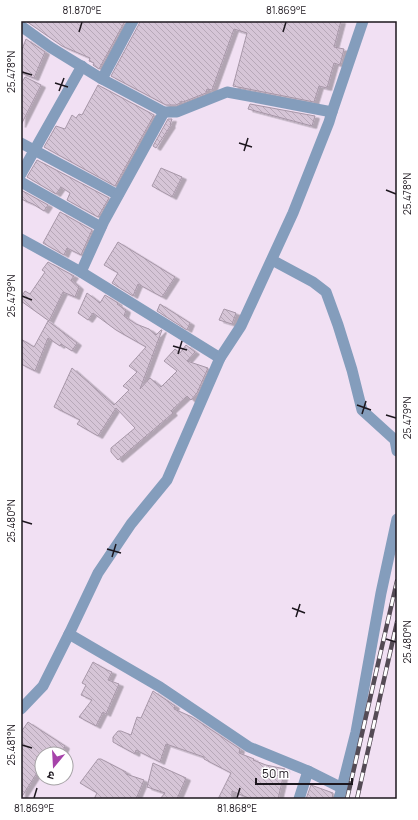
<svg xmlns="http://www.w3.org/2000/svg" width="418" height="820" font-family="Manrope,'Noto Sans Devanagari',sans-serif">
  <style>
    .building { fill: url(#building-back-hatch); stroke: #a797a8; filter: url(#shadow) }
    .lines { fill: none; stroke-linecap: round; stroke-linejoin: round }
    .minor { stroke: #849dbc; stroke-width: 11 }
    .rail-casing { stroke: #544b55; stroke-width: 4.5 }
    .rail { stroke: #fff; stroke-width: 3; stroke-dasharray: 9; stroke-linecap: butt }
    .ticks { fill: none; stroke: #1d171e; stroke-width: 1.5 }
    .neatline { fill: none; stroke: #1d171e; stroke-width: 1.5 }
    .ticks-label { font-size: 10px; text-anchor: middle; fill: #1d171e }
  </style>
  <defs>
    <pattern id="building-back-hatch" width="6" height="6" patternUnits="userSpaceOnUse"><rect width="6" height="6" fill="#d6c5d7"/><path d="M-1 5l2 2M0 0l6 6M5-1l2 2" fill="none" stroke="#b7a8b8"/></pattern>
    <filter id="shadow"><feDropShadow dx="4.5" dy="2.5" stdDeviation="0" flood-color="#0004"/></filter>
  </defs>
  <rect width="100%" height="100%" fill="#f1e0f3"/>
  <g class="building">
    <polygon points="26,21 125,21 99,69 93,65 94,63 89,61 90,58 62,46"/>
    <polygon points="140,21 341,21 334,47 344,49 340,65 334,63 327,88 319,86 314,102 233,86 247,33 234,29 212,90 207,89 206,93 183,102 181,101 180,103 176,105 166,105 111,76 139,24"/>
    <polygon points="26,39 45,52 34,78 21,73 21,52"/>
    <polygon points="25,77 41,85 21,125 21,84"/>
    <polygon points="98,85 154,115 115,186 44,147 56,126 65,129 72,115 76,118 79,114 82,115"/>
    <polygon points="250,104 315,116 312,126 248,109"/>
    <polygon points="168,119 172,119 170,125 171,125 156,148 153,146"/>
    <polygon points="37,160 109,198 98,217 67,200 70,193 61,187 56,194 27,177"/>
    <polygon points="161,168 182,177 172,197 152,186"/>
    <polygon points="21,190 48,205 44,211 33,204 21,199"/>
    <polygon points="60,212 92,230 81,255 67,248 64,255 43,243"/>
    <polygon points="118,242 175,277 162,297 138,284 133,296 112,283 118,273 104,265"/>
    <polygon points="48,262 74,276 71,280 79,287 75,297 63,292 49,321 21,301 21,297 25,291 30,294 45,272 42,270"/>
    <polygon points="87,293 100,303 105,295 118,303 117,304 126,310 124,316 136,324 149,329 156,335 161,330 162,330 140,389 150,378 161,387 177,371 164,361 175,349 180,353 186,345 195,352 187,361 208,368 197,393 191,400 187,396 171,411 173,413 118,460 111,452 111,448 135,428 116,408 98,436 77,424 80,420 54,407 72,368 114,405 129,390 123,386 137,372 129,366 146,347 116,330 93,313 88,320 78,313"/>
    <polygon points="160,304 190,323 187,330 157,311"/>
    <polygon points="224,309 236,313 232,324 219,320"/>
    <polygon points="48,321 77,343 72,351 61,344 60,346 48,338 35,371 21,364 21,339 34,347"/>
    <polygon points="93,662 107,670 112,672 108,680 119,684 106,714 103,712 96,726 79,717 92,700 81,695 86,685 82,683"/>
    <polygon points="153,691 175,706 174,709 192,717 240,749 239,753 254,759 253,760 266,765 285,769 278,799 251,799 232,791 232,799 218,799 231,773 204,759 204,757 166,744 160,762 136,750 135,754 113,742 113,737 118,731 121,731 131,735 137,717 141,718"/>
    <polygon points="28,722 65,746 62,754 42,754 42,765 21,798 21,732"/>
    <polygon points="98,759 101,759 126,772 126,774 144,780 136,799 94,799 97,793 80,783"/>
    <polygon points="153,763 186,778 177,799 160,799 165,793 147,787"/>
    <polygon points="311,785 333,793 332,799 306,799"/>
  </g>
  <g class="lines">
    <g class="minor">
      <polyline points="21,26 50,47 102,79 164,112 177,112 227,92 332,112"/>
      <polyline points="102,79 133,21"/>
      <polyline points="21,143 118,195"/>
      <polyline points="21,174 82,66"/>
      <polyline points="21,182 101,227"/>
      <polyline points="21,239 81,272 220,358"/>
      <polyline points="272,260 313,282 326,292 338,325 352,370 362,410 395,440 397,451"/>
      <polyline points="81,272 104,221 164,112"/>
      <polyline points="69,634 98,573 131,524 167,480 220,358 241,326 293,213 329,122 332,112 363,21"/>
      <polyline points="21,709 43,686 69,634 160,687 249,747 308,771 342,788"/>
      <polyline points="299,799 308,771"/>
      <polyline points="339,799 356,732 381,593 397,519"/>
    </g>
    <defs>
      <g id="rail">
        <polyline points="347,799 397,581"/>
        <polyline points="357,799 397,622"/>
      </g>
    </defs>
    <use href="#rail" class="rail-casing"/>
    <use href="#rail" class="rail"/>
  </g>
  <path class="ticks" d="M79 32 82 22M283 32 286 22M22 72 32 75M55 83 68 87M59 91 64 78M239 143 252 147M244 151 248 138M386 190 396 194M22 296 32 300M173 346 187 350M178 354 182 341M357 405 371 410M362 414 366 401M386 415 396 418M22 521 32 524M107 549 121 553M112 557 116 544M292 608 305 613M296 617 300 604M386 639 396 642M22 745 32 748M34 798 37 788M237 798 240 788"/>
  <rect width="418" height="820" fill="none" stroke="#ffffff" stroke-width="44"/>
  <g transform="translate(54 766) rotate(198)"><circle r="19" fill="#ffffff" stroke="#a5a2a5"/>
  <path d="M0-3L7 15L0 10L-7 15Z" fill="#a643aa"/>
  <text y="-6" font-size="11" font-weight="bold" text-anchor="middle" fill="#1d171e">उ</text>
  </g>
  <path d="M256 778v6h96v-6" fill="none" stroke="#1d171e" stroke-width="2"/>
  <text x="262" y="778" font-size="12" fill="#1d171e" stroke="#ffffff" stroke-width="3" paint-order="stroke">50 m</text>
  <rect x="22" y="22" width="374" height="776" class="neatline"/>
  <g class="ticks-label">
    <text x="82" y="14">81.870°E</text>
    <text x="286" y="14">81.869°E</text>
    <text transform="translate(11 72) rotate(-90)" y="4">25.478°N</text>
    <text transform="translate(407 194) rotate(-90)" y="4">25.478°N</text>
    <text transform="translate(11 296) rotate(-90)" y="4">25.479°N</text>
    <text transform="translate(407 418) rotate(-90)" y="4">25.479°N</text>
    <text transform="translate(11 521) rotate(-90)" y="4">25.480°N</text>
    <text transform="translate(407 642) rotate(-90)" y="4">25.480°N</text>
    <text transform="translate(11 745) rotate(-90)" y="4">25.481°N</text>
    <text x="34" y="812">81.869°E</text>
    <text x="237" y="812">81.868°E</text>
  </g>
</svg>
